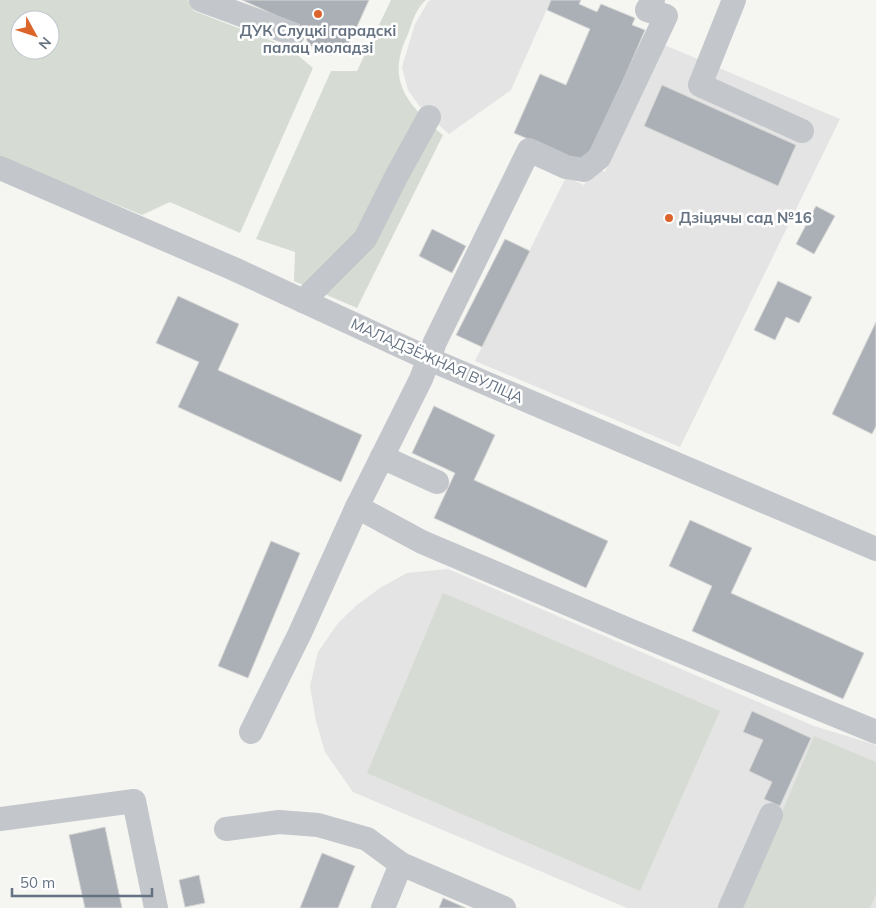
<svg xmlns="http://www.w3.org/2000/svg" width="876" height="908" font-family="Mulish,sans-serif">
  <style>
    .built { fill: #e3e4e3 }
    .green { fill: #d6dcd3; fill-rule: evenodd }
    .building { fill: #aab0b6; stroke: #d6d7d5 }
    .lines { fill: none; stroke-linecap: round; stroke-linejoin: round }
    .minor { stroke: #c3c6ca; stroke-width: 24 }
    .poi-dot { fill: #dc652c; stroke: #fff; stroke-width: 2 }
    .labels { text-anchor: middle; stroke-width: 5; stroke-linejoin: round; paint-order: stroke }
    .poi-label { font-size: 15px; font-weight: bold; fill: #657282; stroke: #fff }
    .street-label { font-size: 15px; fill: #657282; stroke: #fff }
  </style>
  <rect width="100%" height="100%" fill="#f5f5f2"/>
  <g class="built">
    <polygon points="431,0 551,0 511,90 449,134 423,111 408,90 402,67 415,24 428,2"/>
    <polygon points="662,44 840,119 680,447 475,361 566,177 584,185 594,168 605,172"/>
    <polygon points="448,569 814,726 876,745 876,908 627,908 353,792 325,752 316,721 310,686 318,652 338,623 357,605 380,588 407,573"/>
  </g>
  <g class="green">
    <path d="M0 0H188L194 11 288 47 313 68 240 233 170 202 142 215 0 157ZM20 20H50V50H20Z"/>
    <path d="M391 0H426C416 8 412 23 408 34 404 42 400 53 399 63 395 94 422 117 443 135L357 308 294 281 295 252 256 239 331 71H357Z"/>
    <polygon points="443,593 720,711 640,891 367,773"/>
    <polygon points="814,736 876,762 876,894 870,908 742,908"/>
  </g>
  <g class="building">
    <polygon points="242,0 369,0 349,44 339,54 328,55 316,51 307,41 304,28"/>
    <polygon points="551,0 581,0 579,4 597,12 601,4 635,18 632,25 645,30 587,164 514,133 540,74 566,85 590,29 547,10"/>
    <polygon points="662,85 796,145 778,186 644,126"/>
    <polygon points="816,206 835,216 814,254 796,244"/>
    <polygon points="432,229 466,246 452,273 419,256"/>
    <polygon points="505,239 530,251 482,347 456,335"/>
    <polygon points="778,281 812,297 799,323 786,317 775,340 754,330"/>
    <polygon points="178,296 239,324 218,370 362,435 341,482 178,407 199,362 156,343"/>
    <polygon points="876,322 876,426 872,434 832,414"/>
    <polygon points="434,406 495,435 474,480 608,541 586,588 434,518 455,473 412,453"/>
    <polygon points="690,520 752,548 731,593 864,653 843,699 692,631 712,586 669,566"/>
    <polygon points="271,541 300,553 248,678 218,666"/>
    <polygon points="752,711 811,738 780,806 764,799 772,782 749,771 763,740 743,732"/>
    <polygon points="105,827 122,908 85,908 69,835"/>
    <polygon points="322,853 355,866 338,908 300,908"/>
    <polygon points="199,875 205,903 185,907 179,880"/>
    <polygon points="443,898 466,908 439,908"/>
  </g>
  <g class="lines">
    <g class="minor">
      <polyline points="201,0 293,34"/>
      <polyline points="734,0 700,85 802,131"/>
      <polyline points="0,168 234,269 429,359 876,549"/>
      <polyline points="303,301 365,239 396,177 429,117"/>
      <polyline points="382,457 437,482"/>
      <polyline points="357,507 422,542 629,630 876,732"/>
      <polyline points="251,732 300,633 357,507 421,379 435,342 529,150 566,167 584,170 599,158 666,16 647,10 653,0"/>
      <polyline points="0,819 134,801 156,908"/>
      <polyline points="226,829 279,822 318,825 367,839 401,864"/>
      <polyline points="383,908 401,864 504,908"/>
      <polyline points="730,908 771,815"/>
    </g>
  </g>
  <g class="poi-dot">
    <circle cx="318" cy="14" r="5"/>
    <circle cx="669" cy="218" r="5"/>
  </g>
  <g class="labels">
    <g class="poi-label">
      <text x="318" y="36">ДУК Слуцкі гарадскі<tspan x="318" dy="17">палац моладзі</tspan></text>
      <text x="679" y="223" text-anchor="start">Дзіцячы сад №16</text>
    </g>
    <g class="street-label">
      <text transform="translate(437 361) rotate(24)" y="5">МАЛАДЗЁЖНАЯ ВУЛІЦА</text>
    </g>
  </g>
  <g transform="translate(35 35) rotate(130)"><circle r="24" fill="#ffffff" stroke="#c1c7cd"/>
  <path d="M0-4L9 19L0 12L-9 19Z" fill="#dc652c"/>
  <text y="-8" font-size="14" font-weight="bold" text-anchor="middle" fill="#657282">N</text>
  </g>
  <path d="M12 888v8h140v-8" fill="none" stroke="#657282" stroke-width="2.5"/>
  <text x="20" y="888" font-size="15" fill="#657282" stroke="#ffffff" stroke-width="4" paint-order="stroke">50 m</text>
</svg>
